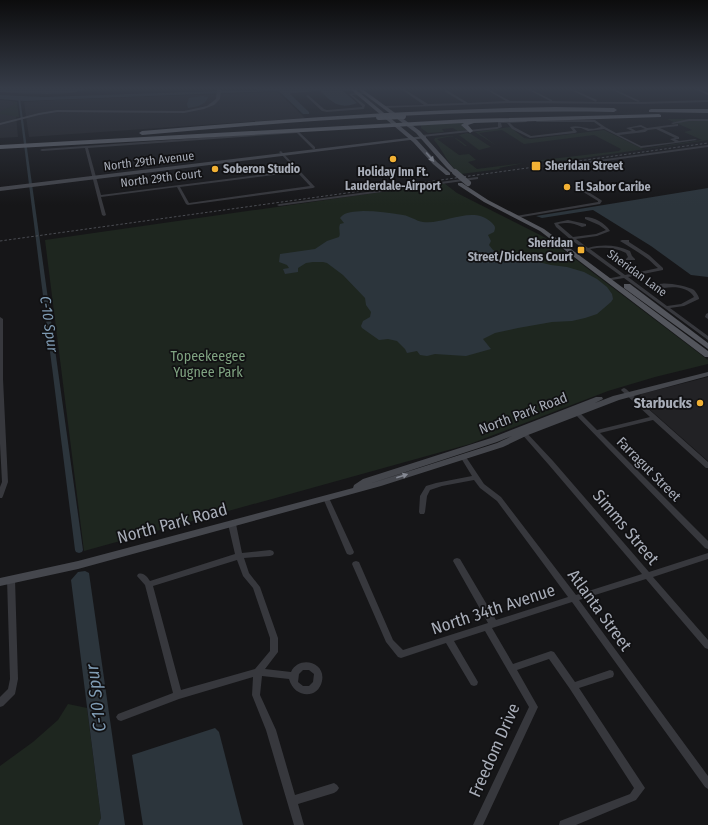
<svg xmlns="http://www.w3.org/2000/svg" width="708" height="825" font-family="'Fira Sans Condensed',sans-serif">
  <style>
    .built { fill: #222225 }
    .green { fill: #1e261f }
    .water { fill: #2c353c }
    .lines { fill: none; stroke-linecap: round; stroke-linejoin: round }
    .canal { fill: #2c353c; fill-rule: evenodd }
    .street { fill: #37383d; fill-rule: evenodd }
    .secondary { fill: #45474d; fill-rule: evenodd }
    .primary { fill: #53555c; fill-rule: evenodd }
    .highway { fill: #63666e; fill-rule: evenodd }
    .rail { stroke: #4a4c52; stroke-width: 1; stroke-dasharray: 2.5 2; stroke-linecap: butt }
    .primary-bridge { stroke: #53555c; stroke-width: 6 }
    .highway-bridge { stroke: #63666e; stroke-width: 6 }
    .oneway { fill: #979ba6 }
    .oneway2 { fill: #858993 }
    .poi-dot { fill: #f2b134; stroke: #111113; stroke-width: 1.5 }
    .labels { text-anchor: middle; stroke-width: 3.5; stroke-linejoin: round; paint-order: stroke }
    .far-street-label { font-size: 12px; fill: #a8adb8; stroke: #111113 }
    .far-poi-label { font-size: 12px; font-weight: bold; fill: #a8adb8; stroke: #111113; text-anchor: start }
    .park-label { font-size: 14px; fill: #7fa381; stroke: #111113 }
    .poi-label { font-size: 14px; font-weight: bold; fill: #a8adb8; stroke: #111113; text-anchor: end }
    .street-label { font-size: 14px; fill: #a8adb8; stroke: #111113 }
    .water-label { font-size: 15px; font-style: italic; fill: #7f9bb3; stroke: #111113 }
    .near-street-label { font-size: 17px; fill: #a8adb8; stroke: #111113 }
    .near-water-label { font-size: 18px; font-style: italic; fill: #7f9bb3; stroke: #111113 }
  </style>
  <rect width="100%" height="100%" fill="#161618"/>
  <g class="built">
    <polygon points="275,92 279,93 305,118 29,137 24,102 56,100"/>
    <polygon points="0,100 11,101 15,104 18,137 0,138"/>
    <polygon points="708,377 708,461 639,400 641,394"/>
  </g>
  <g class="green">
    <polygon points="0,99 17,102 19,117 0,114 0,112 15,104 11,101"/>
    <polygon points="667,119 708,119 708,140 569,160 535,162 533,161 619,151 621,149 594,135 524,144 502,130 479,133 497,146 475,132 510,127 524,138 531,139 604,130 643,149 702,140 684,132 692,130"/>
    <polygon points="464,123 462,126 467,130 458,131 453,128 442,129 444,132 428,133 421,128 421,125"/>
    <polygon points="467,133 471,134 491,147 479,150 459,135"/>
    <path d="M449 136C456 137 462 142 467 146H465L452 136 437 139 459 155 469 154 476 160 468 162 477 169 524 163 499 168 500 169 461 174C446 163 445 153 434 140L435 138Z"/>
    <polygon points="444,183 457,193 550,240 708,360 708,364 655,377 608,391 470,444 84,551 45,240"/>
    <polygon points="68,704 87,708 101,818 98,825 0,825 0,766 33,742 58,720"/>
  </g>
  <g class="water">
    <path d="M0 89H85C74 97 16 93 0 92Z"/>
    <path d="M276 89H370L343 91 357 103C339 110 332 102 320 91L292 93 290 94 309 112V114H303L280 92 277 91 24 101 0 99V95L44 97Z"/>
    <path d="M202 96 208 97C206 105 196 107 188 108L187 104 189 98Z"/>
    <polygon points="708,188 708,277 691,275 651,246 593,210 542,218 536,216"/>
    <path d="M363 211C377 211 390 213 403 215 410 216 416 221 423 222 445 225 472 205 491 222 495 226 496 227 494 232L488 235 491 241 489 245 493 250 511 260H530L551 265 567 267 584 272 597 279 607 287 612 294 613 299 611 302 597 314 585 318 572 321 552 322 518 328 495 333 483 339 491 349 466 356 435 354 427 356 420 355 417 351 407 353 405 349 397 341 388 339 379 340 362 328 361 326 363 321 370 317 371 312 366 305 365 298 343 275 327 263 323 262H313L306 263 298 268V272L285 274 283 269 289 268 287 265 279 262 280 254 315 249 327 241 339 237C341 233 338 229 340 224L344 223 340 218C345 211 355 212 363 211Z"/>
    <polygon points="85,571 89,573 125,825 98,825 101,818 71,580 78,572"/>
    <polygon points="215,728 219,732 243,825 143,825 132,755"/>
  </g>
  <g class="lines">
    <polygon class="canal" points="18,97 20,98 83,550 82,552 79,553 76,552 75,550"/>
    <g class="street">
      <polygon points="401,89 404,89 428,104 464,103 444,91 445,89 468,103 506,101 485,89 488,89 510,101 550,101 527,89 530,89 552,100 552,101 596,102 569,89 572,89 597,100 596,102 642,102 708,100 708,102 642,104 509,103 383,108 384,106 424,105"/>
      <polygon points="610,89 614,89 640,101 638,102"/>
      <polygon points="364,92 365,94 352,95 365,105 364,109 327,112 322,111 306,96 308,95 324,109 327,110 362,107 362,106 349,94"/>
      <polygon points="689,119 708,119 708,121 689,121 673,124 671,123"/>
      <path d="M526 120 527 122 510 123 514 127 531 136 573 131 570 127C577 125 581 127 587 128 591 130 597 128 601 127L594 122H536L537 120H595L605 127 616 133 632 131 626 128 641 125 647 128 677 124H678V126L660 128 679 137V139H675L679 141 695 139 697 140 641 148 604 129 588 131 581 128H574L577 132 575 133 530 138 512 129 507 123H501L502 127 497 129 422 137 420 136 422 135 497 127H498V122L501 121ZM641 127 645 129 636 131 631 128ZM656 129 675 138 670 139 675 142 641 146 619 135 645 132 648 130Z"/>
      <path d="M298 131 315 147V149H313L297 133 88 148 101 195 296 170 280 153 279 152 281 151 315 187 313 188 188 205 186 204 177 187 101 197 106 215 104 216 102 215 85 148 42 151 40 150 42 149ZM297 172 310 186 189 203 180 187Z"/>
      <polygon points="708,145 708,147 555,168 553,167 555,166"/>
      <polygon points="477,177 478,177 478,179 279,206 277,205 279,204"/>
      <polygon points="580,188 582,188 601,200 602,201 600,204 516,218 514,217 516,216 598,202 598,201 580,190"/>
      <path d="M585 217C594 217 605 223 610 231L597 236 576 239 588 248C603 244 616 245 630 251L632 256 635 259V260H626V259L628 257 626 253C614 247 603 247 590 249L625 275 658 268C654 265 650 260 645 257 637 251 628 246 620 241L622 240H629V242L649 255 663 268V270L628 277 667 306 681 304 694 297C689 287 674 286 664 288L660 286V284C666 282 688 286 694 290 696 292 698 295 699 298V299L684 306 670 308 708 336V340L624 278 606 281V279L621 276 570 239 556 227 554 223 568 220 586 224V226L582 227C573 223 569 222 558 224L559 225 573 237 596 234 606 230 599 225 585 219Z"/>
      <polygon points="708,313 708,319 705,317 706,314"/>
      <polygon points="0,317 3,319 3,379 8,482 3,496 2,498 0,498 0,487 2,482 0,444"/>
      <polygon points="624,388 626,389 708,462 708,468 706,468 653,420 600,433 708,541 708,549 705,548 571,410 572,409 576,409 597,430 650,417 622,391 621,390 622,389"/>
      <polygon points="522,429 524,430 553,461 649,572 708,553 708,559 653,577 708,640 708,649 705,648 646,579 579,600 708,776 708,789 705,787 572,602 492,628 513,664 551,651 554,652 575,682 610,670 613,671 614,674 613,677 579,688 643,785 645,788 636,800 576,825 559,825 560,821 630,794 634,788 570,689 549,659 517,670 538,707 483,825 473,825 529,707 485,631 454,641 478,682 477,685 474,686 471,685 446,643 401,658 398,657 386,642 352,564 353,562 356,561 359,562 393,640 403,650 488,623 453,561 454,559 457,558 460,559 496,620 568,597 497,501 480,488 474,480 442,486 430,490 427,496 425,512 424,514 420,514 419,512 420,496 426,486 436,483 472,476 461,458 464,456 466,457 484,484 501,497 576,595 642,574 549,465 520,432 519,431 520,430"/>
      <polygon points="324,496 328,496 329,498 354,552 353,554 350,555 347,554 346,552 323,498"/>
      <path d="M232 521 235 522 236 524 242 553 270 550 273 551 274 553 273 555 270 556 244 558 249 573 260 587 278 638V652L265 669 291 672C299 655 326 662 322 681 318 700 294 698 289 679L262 676 260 695 276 730 295 795 334 783 337 785 339 788 337 791 334 793 298 804 304 825H294L266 730 252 695 253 677 179 699 121 721 118 720 116 717 118 714 173 693 145 585 137 576 138 574C144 572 147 577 150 581L235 554 228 524 229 522ZM237 560 243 576 253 588 270 638V651L255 669 181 690 153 586ZM303 670H309L314 674 313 682 309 686H303L298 682 299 674Z"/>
      <polygon points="11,576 14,577 15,579 18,679 15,694 3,706 0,707 0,697 8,689 10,679 7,579 8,577"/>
    </g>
    <g class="secondary">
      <polygon points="217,89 221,89 220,99 214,105 204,109 184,113 57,112 39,115 0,125 0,123 39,113 57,110 184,111 207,106 216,99"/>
      <polygon points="695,89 700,89 708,93 708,95"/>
      <polygon points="424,136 426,136 426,138 0,191 0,187"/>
      <path d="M708 372V376L619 400 528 435 503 447 381 486 78 569 0 586V578L78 561 353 488 354 485 363 479 491 438 596 397H602L603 399 595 403 613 396ZM512 436 497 443 369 484 497 442Z"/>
    </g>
    <g class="primary">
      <polygon points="350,89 355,89 417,140 437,162 450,173 450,175 446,175 433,164 413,142"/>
      <polygon points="360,89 362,89 420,131 455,170 455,172 451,172 446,167 416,133 360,91"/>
      <polygon points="458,183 462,183 488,200 544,229 708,351 708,357 705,357 540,231 484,202 458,185"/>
      <polygon points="624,284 630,284 708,343 708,349 624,288"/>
    </g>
    <g class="highway">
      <path d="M555 107 614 108 617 110 614 112C456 109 299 121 142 135L139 133 142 131C280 119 417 109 555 107Z"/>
      <polygon points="651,109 708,109 708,113 649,112 649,110"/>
      <polygon points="659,114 661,115 661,117 474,123 468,125 473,131 470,133 461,125 464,123 0,149 0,145 468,119"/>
    </g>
    <polyline class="rail" points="0,241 708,143"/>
    <polyline class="primary-bridge" points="455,172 468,183"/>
    <polyline class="highway-bridge" points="379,117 403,116"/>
  </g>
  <defs><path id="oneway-solid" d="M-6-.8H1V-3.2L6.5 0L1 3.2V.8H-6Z"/></defs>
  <use class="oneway" href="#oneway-solid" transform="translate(430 157) rotate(49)"/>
  <use class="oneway2" href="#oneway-solid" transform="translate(402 476) rotate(-17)"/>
  <linearGradient id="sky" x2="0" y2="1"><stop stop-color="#0c0c0d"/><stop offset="0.43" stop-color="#363c48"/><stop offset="1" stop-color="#363c48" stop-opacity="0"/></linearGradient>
  <rect width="708" height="205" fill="url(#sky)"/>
  <g class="poi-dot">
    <circle cx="393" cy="159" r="4"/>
    <rect x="531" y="161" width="10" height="10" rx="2"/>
    <circle cx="215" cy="169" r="4"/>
    <circle cx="567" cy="187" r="4"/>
    <rect x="577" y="246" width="8" height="8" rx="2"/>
    <circle cx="700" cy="403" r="4"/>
  </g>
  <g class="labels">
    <g class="far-street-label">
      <text transform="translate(149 161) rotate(-7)" y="4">North 29th Avenue</text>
      <text transform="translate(161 178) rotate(-7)" y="4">North 29th Court</text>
      <text transform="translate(637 273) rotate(36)" y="4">Sheridan Lane</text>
    </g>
    <g class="far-poi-label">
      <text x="545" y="170">Sheridan Street</text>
      <text x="223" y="173">Soberon Studio</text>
      <text x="393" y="176" text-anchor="middle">Holiday Inn Ft.<tspan x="393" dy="14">Lauderdale-Airport</tspan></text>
      <text x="575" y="191">El Sabor Caribe</text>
      <text x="573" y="247" text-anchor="end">Sheridan<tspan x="573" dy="14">Street/Dickens Court</tspan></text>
    </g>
    <g class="park-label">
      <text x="208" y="361">Topeekeegee<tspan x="208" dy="16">Yugnee Park</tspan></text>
    </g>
    <g class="poi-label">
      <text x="692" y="408">Starbucks</text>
    </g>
    <g class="street-label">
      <text transform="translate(523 413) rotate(-21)" y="5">North Park Road</text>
      <text transform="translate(649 469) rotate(45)" y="5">Farragut Street</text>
    </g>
    <g class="water-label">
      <text transform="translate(49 324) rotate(82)" y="5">C-10 Spur</text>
    </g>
    <g class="near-street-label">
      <text transform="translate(172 523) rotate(-15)" y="6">North Park Road</text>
      <text transform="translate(626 527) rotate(50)" y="6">Simms Street</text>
      <text transform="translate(493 609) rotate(-18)" y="6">North 34th Avenue</text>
      <text transform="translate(600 610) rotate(54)" y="6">Atlanta Street</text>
      <text transform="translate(494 750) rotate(-66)" y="6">Freedom Drive</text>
    </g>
    <g class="near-water-label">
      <text transform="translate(96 698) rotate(-97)" y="6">C-10 Spur</text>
    </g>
  </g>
</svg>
